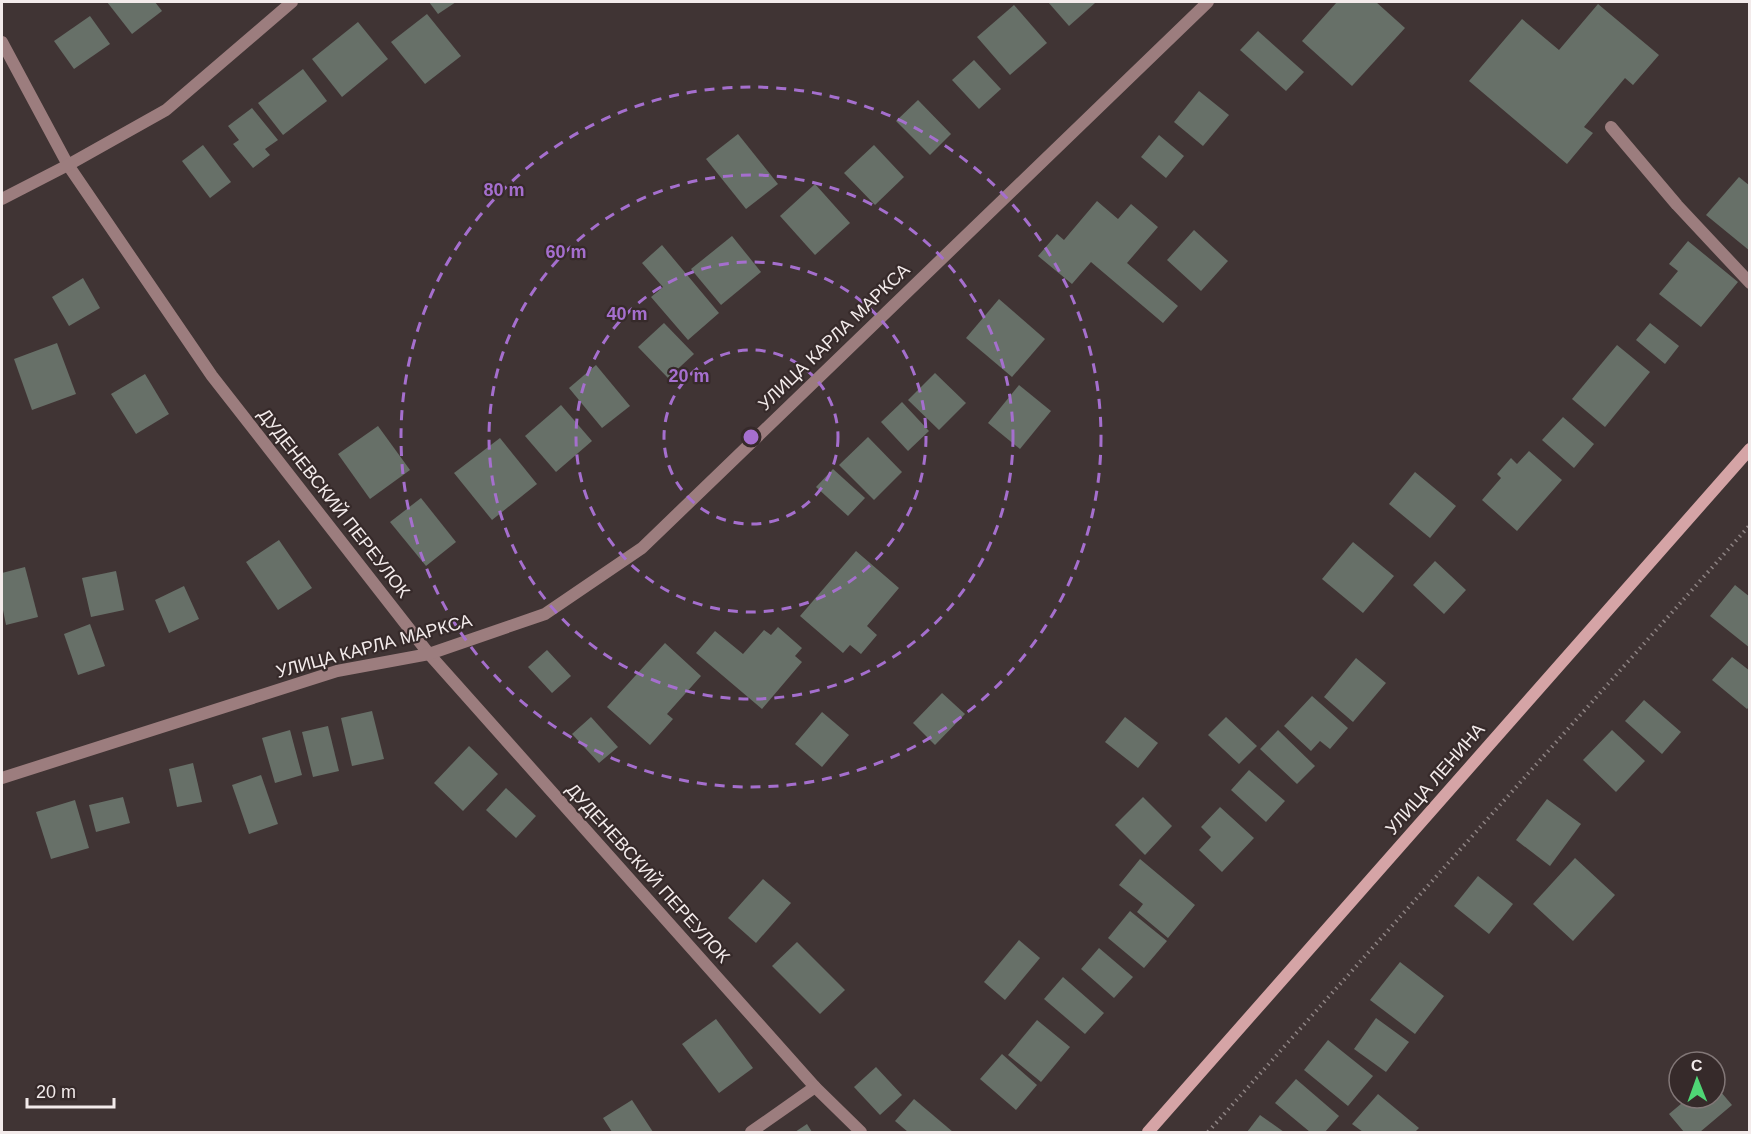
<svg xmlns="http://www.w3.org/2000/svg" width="1751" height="1134" font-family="Arial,sans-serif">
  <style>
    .building { fill: #677068 }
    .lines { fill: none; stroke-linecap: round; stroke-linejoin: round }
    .path { stroke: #8d8383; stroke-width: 4; stroke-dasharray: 1.5 4.5; stroke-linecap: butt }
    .service { stroke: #9c7d7e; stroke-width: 12 }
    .minor { stroke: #9c7d7e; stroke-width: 12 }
    .secondary { stroke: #d5a4a6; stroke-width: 12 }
    .ring { fill: none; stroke: #a56fce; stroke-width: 3; stroke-dasharray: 10 8 }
    .labels { text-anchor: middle; stroke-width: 4.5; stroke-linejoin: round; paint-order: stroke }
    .street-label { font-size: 18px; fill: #f3ebeb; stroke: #362a2a }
    .centre { fill: #a56fce; stroke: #362a2a; stroke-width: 3 }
    .ring-label { font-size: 18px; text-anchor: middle; font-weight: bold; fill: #a56fce; stroke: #362a2a; stroke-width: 4.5; stroke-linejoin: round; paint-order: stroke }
  </style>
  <rect width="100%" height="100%" fill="#403434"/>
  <g class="building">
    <polygon points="107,2 155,2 162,11 132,34"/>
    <polygon points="429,2 456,2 438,14"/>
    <polygon points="1048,2 1094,2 1095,3 1069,26"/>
    <polygon points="1337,2 1376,2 1405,28 1352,86 1302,41"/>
    <polygon points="1598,4 1659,55 1633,85 1625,78 1584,127 1593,133 1567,164 1469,81 1522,19 1559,50"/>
    <polygon points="1014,5 1047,43 1010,75 977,37"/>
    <polygon points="427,14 461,56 425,84 391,42"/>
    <polygon points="90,16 110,44 74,69 54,41"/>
    <polygon points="358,22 388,59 342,97 312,59"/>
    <polygon points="1258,31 1304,72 1286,91 1240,50"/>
    <polygon points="974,60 1001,89 979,109 952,80"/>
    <polygon points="303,69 327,101 283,135 258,103"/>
    <polygon points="1199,91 1229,115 1203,146 1174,122"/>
    <polygon points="918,100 951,134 930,155 896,121"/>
    <polygon points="252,108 278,140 265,149 270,155 253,168 233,144 239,140 228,126"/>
    <polygon points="738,134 778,184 746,209 706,159"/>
    <polygon points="1159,135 1184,156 1166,178 1141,157"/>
    <polygon points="203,145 231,182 210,198 182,161"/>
    <polygon points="874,145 904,177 875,205 844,173"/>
    <polygon points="1739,177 1750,186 1750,251 1706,215"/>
    <polygon points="815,184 850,223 815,255 780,216"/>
    <polygon points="1097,201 1118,219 1131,204 1158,227 1127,263 1178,306 1163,323 1091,262 1072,284 1038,256 1057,234 1064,240"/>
    <polygon points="1194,230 1228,261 1201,291 1167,260"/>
    <polygon points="732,236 761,272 721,305 691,269"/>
    <polygon points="1688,241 1738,282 1701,327 1659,294 1678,271 1669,264"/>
    <polygon points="662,245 719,313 688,340 651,297 663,287 642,263"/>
    <polygon points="83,278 100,308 69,326 52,297"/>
    <polygon points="999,299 1045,339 1012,377 966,338"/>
    <polygon points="664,323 694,354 668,378 638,347"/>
    <polygon points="1650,323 1679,346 1665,364 1636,340"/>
    <polygon points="57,343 76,394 32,410 14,359"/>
    <polygon points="1617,345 1650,372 1605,427 1572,399"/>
    <polygon points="596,365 630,406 602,428 569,388"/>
    <polygon points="935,373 966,403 939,430 908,400"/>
    <polygon points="145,374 169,414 136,434 111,394"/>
    <polygon points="1019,385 1051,411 1020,449 988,423"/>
    <polygon points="902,402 929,431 908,451 881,422"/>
    <polygon points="561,405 592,441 556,472 525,436"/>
    <polygon points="1563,417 1594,444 1574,468 1542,440"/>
    <polygon points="378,426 410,470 370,499 338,454"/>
    <polygon points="868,437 902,472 874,500 839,465"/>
    <polygon points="500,438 537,484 492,520 454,473"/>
    <polygon points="1529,451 1562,480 1517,531 1482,500 1501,478 1497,474 1511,458 1517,464"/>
    <polygon points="833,469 865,498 848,516 816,487"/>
    <polygon points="1415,472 1456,506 1430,538 1389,504"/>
    <polygon points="421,498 456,542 426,566 390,522"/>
    <polygon points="279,540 312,588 278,610 246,562"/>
    <polygon points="1353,542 1394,576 1363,613 1322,579"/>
    <polygon points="856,551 899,588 867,626 877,635 861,654 850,645 843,653 800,616"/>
    <polygon points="1435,561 1466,590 1444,614 1413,585"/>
    <polygon points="25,567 38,617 6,625 2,605 2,573"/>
    <polygon points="116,571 124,610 91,617 82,578"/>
    <polygon points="1735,585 1750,597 1750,648 1710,616"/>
    <polygon points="184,586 199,619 169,633 155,600"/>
    <polygon points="90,624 105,666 78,675 64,634"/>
    <polygon points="778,627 802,648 795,656 802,662 762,709 696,653 715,631 743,654 764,630 771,635"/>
    <polygon points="665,643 701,676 667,714 673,719 650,745 607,707"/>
    <polygon points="547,650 571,676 552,693 528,667"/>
    <polygon points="1732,657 1750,671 1750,706 1747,709 1712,680"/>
    <polygon points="1356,658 1386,683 1353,722 1324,697"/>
    <polygon points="942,693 965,714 935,745 913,723"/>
    <polygon points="1312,696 1348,728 1330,749 1320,741 1311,751 1284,726"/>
    <polygon points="1644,700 1681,732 1662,754 1625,721"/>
    <polygon points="372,711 384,759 352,766 341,718"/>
    <polygon points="822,712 849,735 822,767 795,744"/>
    <polygon points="591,717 618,747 599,763 572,734"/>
    <polygon points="1125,717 1158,743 1138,768 1105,742"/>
    <polygon points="1226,717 1257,746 1239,764 1208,735"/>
    <polygon points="328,726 339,771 313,777 302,732"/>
    <polygon points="290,730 302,775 275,783 262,738"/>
    <polygon points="1278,730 1315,766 1297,784 1260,749"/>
    <polygon points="1612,730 1645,761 1616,792 1583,760"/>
    <polygon points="469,746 498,774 463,811 434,783"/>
    <polygon points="193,763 202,802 177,807 169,769"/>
    <polygon points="1249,770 1285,801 1266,822 1231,790"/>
    <polygon points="261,775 278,824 249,834 232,785"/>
    <polygon points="506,788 536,816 516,838 486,810"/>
    <polygon points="123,797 130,823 96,832 89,805"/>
    <polygon points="1143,797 1172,826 1145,855 1115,825"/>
    <polygon points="1547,799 1581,824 1550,866 1516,840"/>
    <polygon points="75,800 89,848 51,859 36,812"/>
    <polygon points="1220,807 1254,838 1222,872 1199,850 1211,837 1201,827"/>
    <polygon points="1575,858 1615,895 1573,941 1533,904"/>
    <polygon points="1140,859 1195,905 1168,938 1137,912 1143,904 1119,885"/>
    <polygon points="1478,876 1513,904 1489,934 1454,906"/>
    <polygon points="763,879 791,903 756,943 728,918"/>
    <polygon points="1130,911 1167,941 1144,968 1108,938"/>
    <polygon points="1019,940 1040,958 1005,1000 984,982"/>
    <polygon points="797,942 845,990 820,1014 772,966"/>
    <polygon points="1099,948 1133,977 1114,998 1081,969"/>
    <polygon points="1400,962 1444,996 1415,1034 1370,1000"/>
    <polygon points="1063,977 1104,1013 1085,1034 1044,999"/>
    <polygon points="1376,1018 1409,1042 1386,1072 1354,1049"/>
    <polygon points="716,1019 753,1068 719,1093 682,1044"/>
    <polygon points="1037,1020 1070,1047 1041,1082 1008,1055"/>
    <polygon points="1328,1040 1373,1076 1348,1106 1304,1070"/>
    <polygon points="1002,1054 1037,1085 1016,1110 980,1079"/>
    <polygon points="876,1067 902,1095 880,1115 854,1087"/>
    <polygon points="1296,1079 1339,1116 1325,1132 1310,1132 1275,1103"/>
    <polygon points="1715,1085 1732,1105 1700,1132 1684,1132 1669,1114 1688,1098 1715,1098"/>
    <polygon points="1378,1094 1419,1128 1415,1132 1363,1132 1352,1124"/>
    <polygon points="914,1099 953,1132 908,1132 895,1121"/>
    <polygon points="632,1100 653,1132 612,1132 603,1118"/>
    <polygon points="1260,1115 1284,1132 1247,1132"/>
    <polygon points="807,1124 812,1132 795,1132"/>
  </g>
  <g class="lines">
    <polyline class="path" points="1208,1132 1750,525"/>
    <polyline class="service" points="1611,127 1677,205 1750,283"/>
    <g class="minor">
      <polyline points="2,42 68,165 212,376 429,654 815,1087 861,1132"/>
      <polyline points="2,199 68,165 166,110 292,2"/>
      <polyline points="2,778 337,671 429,654 545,614 642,548 1208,2"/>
      <polyline points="751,1132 815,1087"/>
    </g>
    <polyline class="secondary" points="1148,1132 1750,449"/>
  </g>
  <g class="ring">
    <circle cx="751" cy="437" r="87"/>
    <circle cx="751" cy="437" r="175"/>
    <circle cx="751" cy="437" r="262"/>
    <circle cx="751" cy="437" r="350"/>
  </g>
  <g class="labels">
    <g class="street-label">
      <text transform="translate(834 337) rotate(-44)" y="6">УЛИЦА КАРЛА МАРКСА</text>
      <text transform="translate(334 503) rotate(52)" y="6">ДУДЕНЕВСКИЙ ПЕРЕУЛОК</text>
      <text transform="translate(374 646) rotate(-15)" y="6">УЛИЦА КАРЛА МАРКСА</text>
      <text transform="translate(1435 779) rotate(-49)" y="6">УЛИЦА ЛЕНИНА</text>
      <text transform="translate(648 873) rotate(48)" y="6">ДУДЕНЕВСКИЙ ПЕРЕУЛОК</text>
    </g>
  </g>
  <circle cx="751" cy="437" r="9" class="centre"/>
  <g class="ring-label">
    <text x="504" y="196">80 m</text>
    <text x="566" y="258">60 m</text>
    <text x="627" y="320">40 m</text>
    <text x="689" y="382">20 m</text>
  </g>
  <rect width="1751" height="1134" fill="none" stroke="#f3ebeb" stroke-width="6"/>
  <g transform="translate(1697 1080) rotate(359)"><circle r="28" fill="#362a2a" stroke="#827777" stroke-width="1.5"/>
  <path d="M0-4.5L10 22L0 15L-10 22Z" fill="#4fd675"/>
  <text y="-9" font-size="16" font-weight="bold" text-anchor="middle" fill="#f3ebeb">С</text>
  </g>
  <path d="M27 1098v9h87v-9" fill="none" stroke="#f3ebeb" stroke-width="3"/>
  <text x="36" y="1098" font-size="18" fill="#f3ebeb" stroke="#362a2a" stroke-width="4.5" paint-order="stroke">20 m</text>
</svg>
